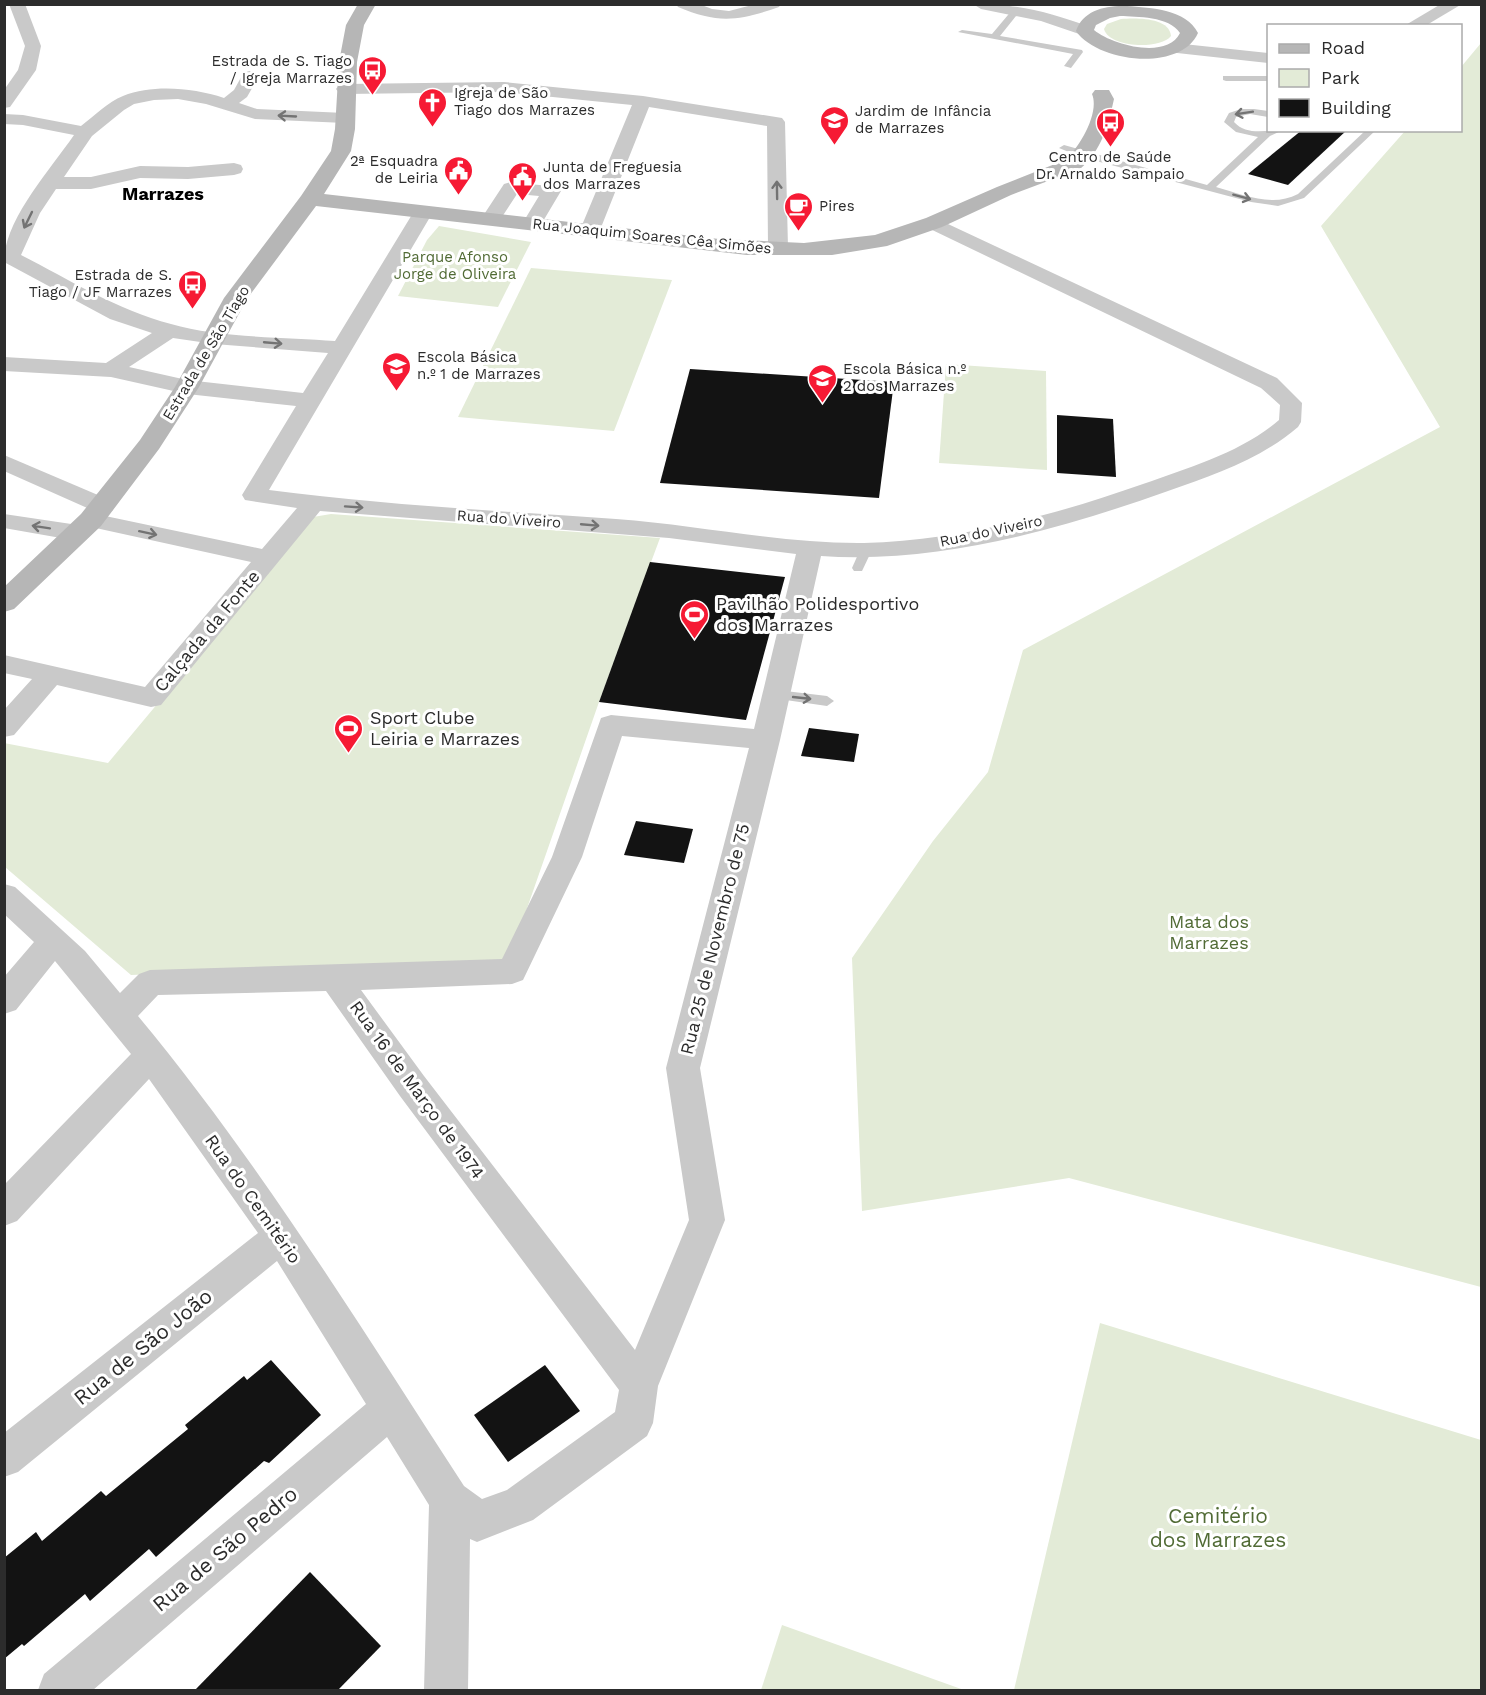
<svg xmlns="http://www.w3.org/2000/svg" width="1486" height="1695" font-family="'Work Sans',sans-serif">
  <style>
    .green { fill: #e3ebd7 }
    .building { fill: #131313 }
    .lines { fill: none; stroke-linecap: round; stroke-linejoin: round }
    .lane { fill: #c9c9c9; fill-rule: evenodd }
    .street { fill: #c9c9c9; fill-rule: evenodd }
    .secondary { fill: #b6b6b6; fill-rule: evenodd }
    .oneway { stroke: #737373 }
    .labels { text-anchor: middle; stroke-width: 6; stroke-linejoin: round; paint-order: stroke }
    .far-poi-label { font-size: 15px; fill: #2c2c2c; stroke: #fff; text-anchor: start }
    .far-street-label { font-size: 15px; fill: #2c2c2c; stroke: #fff }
    .far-park-label { font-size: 15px; fill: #516b35; stroke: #fff }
    .far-quarter-label { font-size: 18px; font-weight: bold; fill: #000; stroke: #fff }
    .poi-label { font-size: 18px; fill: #2c2c2c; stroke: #fff; text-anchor: start }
    .street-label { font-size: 18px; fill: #2c2c2c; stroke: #fff }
    .park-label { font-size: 18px; fill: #516b35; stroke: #fff }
    .near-street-label { font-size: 21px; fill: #2c2c2c; stroke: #fff }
    .near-park-label { font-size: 21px; fill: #516b35; stroke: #fff }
  </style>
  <rect width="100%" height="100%" fill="#fff"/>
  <g class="green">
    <path d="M1121 19C1136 18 1169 17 1171 36 1160 50 1109 48 1104 29L1107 24Z"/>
    <polygon points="1481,43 1481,1287 1069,1178 862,1211 852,958 933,841 988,772 1023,650 1440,427 1321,226 1405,131 1460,130 1461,67"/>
    <polygon points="439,226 531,242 498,307 398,296 427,240"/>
    <polygon points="531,268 672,280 614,431 458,417"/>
    <polygon points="946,364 1046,371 1047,470 939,463"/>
    <polygon points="331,514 660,538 599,702 509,960 131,975 5,867 4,743 108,763 313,517"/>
    <polygon points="1100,1323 1481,1440 1481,1690 1014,1690"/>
    <polygon points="782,1625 964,1690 761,1690"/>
  </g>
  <g class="building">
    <polygon points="1302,130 1347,130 1288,185 1248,174"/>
    <polygon points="690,369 894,382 879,498 660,483"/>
    <polygon points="1057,415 1113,419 1116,477 1057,473"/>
    <polygon points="650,562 785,577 746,720 599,702"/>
    <polygon points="809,728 859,734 854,762 801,756"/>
    <polygon points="636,821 693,829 684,863 624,855"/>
    <polygon points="271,1360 321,1415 269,1463 264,1461 156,1557 149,1549 90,1601 85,1594 24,1646 22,1644 4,1659 4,1558 36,1532 42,1541 101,1491 106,1496 188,1429 185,1425 244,1376 247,1380"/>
    <polygon points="545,1365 580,1411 508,1462 474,1415"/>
    <polygon points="310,1572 381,1646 338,1690 195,1690"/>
  </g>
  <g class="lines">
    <g class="lane">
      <polygon points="1013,9 1020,11 1000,36 1082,50 1083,52 1071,68 1064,66 1073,54 958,32 962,30 992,34"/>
      <polygon points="1223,76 1268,76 1268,81 1226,81 1223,80"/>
      <path d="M1241 109H1254L1268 111V117L1250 114 1236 117 1234 122C1247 136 1265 130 1283 130L1270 136 1216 187C1242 194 1272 208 1298 194L1366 130H1376L1304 198 1278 206 1251 202 1081 157 1059 148 1064 145 1207 185 1258 137 1236 132 1224 122 1229 113Z"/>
      <polygon points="866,546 872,550 862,571 854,571 852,568 860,550"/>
      <polygon points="777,690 827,696 834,701 827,706 772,698 770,695"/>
    </g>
    <g class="street">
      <polygon points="9,4 25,4 41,46 36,70 10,107 4,108 4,90 18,70 25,46"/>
      <path d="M676 4H699L712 9 729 11 756 4H781L779 7C739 21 718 24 678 7Z"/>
      <path d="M973 4C1020 4 1047 12 1091 27L1093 31 1085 36 1041 21 981 9Z"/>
      <polygon points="1441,4 1462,4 1425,26 1404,26"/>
      <polygon points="1174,43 1268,53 1268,63 1168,52 1166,48"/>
      <path d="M250 71 256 72 259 76 247 97 239 103 257 109 345 113 351 114 354 118 351 122 345 123 255 119 206 104 178 99 154 100 134 104 124 110 92 136 64 177H91L140 166 188 167 234 163 241 165 243 169 241 173 234 175 188 179 140 178 91 189H56L40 213 21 255C70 280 117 310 171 324 218 338 285 337 335 341L416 208H430L433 212 269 490C384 505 500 511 616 519 699 525 782 544 864 543 959 541 1055 515 1143 484 1190 467 1240 453 1279 420L1280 405 1261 388 926 227 923 223 926 219 933 217 1277 378 1302 403 1301 422 1298 427C1261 459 1214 475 1168 491 1058 530 938 564 821 556L780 740 700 1068 725 1220 658 1386 653 1423 647 1436 533 1520 477 1542 470 1539 468 1690H424L429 1505 387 1437 93 1690H38L44 1674 366 1404 277 1261 18 1472 4 1477V1433L258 1233 149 1079 17 1221 4 1226V1185L131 1054 55 961 16 1010 4 1014V977L34 942 4 914V884L15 887 85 951 120 993 139 974 150 970 502 959 552 857 601 718 611 715 754 729 796 554 669 538 320 511 161 705 151 707 57 685 14 735 4 737V710L32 679 4 673V655L145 687 251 562 82 525 79 520 82 515 91 513 262 549 297 508 245 500 242 495 296 406 187 394 111 377 4 371V357L106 363 152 333 110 319 4 262C4 220 50 170 74 135L23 125 4 124V114L23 115 81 126C94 116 108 102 123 96 154 84 193 88 224 98L234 90 244 72ZM173 338 214 344 328 353 303 393 187 380 129 367ZM622 736 749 748 666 1068 689 1220 635 1350 424 1076 361 990 512 984 523 980 582 857ZM326 991 400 1096 619 1390 615 1412 507 1490 482 1499 464 1486C360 1326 260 1163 138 1016L158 995Z"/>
      <polygon points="504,82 643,96 782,118 785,122 788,248 785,252 771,252 768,248 767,126 649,107 600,230 597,234 583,234 580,230 632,105 504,92 345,94 339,93 336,89 339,85 345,84"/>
      <polygon points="511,182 558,187 561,191 539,228 525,228 522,224 539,196 517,194 498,223 484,223 481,219 504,184"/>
      <polygon points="4,455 112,501 115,506 112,511 103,513 94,511 4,471"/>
      <polygon points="4,514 78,525 87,528 90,533 87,538 78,541 4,528"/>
    </g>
    <g class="secondary">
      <path d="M358 4H376L364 25 357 62 355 129 351 151 324 194 719 239 804 243 875 235 926 218 997 187 1065 160C1079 148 1100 113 1092 94L1095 90H1109L1114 99C1108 126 1102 150 1080 169L1011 195 942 227 887 246 832 255H747L316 206 247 299 199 387 159 449 101 526 14 609 4 612V587L81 514 140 440 175 387 224 298 301 196 331 151 335 129 339 62 346 25Z"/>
      <path d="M1127 6C1151 8 1186 9 1198 33 1181 72 1098 63 1076 31 1083 10 1106 5 1127 6ZM1120 16C1137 17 1169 16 1180 33 1167 60 1112 45 1094 30L1096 25 1110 18Z"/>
    </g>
  </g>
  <defs><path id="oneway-shaft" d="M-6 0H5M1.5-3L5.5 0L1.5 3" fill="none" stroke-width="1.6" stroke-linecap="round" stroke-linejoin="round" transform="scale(1.5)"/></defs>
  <g class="oneway">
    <use href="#oneway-shaft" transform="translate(1244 113) rotate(171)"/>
    <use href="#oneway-shaft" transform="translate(287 116) rotate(-177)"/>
    <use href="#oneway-shaft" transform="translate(777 190) rotate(-91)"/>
    <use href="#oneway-shaft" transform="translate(1242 197) rotate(15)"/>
    <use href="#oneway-shaft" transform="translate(28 220) rotate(116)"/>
    <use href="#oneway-shaft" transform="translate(273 343) rotate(5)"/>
    <use href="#oneway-shaft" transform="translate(354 507) rotate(4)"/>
    <use href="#oneway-shaft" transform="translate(590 525) rotate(5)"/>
    <use href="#oneway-shaft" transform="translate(41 527) rotate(-171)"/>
    <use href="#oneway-shaft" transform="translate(148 533) rotate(12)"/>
    <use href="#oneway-shaft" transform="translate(802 698) rotate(6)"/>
  </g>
  <defs>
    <symbol id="bus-pin" viewBox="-11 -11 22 30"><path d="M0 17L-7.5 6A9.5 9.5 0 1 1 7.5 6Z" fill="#f61a34" stroke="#fff"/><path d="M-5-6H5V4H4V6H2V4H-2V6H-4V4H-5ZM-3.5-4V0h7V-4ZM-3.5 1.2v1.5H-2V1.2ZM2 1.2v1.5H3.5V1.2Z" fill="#fff"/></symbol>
    <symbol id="church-pin" viewBox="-11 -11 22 30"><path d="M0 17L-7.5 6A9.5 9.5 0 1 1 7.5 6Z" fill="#f61a34" stroke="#fff"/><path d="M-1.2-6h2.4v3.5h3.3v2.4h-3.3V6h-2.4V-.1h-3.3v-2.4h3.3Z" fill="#fff"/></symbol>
    <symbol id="school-pin" viewBox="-11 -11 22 30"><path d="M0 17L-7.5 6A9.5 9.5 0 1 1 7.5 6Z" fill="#f61a34" stroke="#fff"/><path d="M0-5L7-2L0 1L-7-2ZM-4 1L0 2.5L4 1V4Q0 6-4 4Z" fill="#fff"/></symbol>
    <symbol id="civic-pin" viewBox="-11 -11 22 30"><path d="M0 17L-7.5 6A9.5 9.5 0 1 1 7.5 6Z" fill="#f61a34" stroke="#fff"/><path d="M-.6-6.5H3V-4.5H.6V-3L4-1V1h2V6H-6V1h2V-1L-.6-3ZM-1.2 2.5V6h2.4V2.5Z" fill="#fff"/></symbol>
    <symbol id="cafe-pin" viewBox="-11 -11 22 30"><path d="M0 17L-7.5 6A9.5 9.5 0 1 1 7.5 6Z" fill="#f61a34" stroke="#fff"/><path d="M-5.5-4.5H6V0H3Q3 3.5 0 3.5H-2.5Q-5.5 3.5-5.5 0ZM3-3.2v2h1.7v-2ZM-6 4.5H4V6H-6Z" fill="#fff"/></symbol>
    <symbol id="stadium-pin" viewBox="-11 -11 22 30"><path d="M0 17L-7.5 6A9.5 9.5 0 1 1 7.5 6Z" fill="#f61a34" stroke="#fff"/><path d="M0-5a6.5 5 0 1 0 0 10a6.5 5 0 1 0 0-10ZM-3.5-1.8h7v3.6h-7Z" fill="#fff"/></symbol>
  </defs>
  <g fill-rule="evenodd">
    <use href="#bus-pin" x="356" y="54" width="33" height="45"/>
    <use href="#church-pin" x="416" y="86" width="33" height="45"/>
    <use href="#school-pin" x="818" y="104" width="33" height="45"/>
    <use href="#bus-pin" x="1094" y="106" width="33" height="45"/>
    <use href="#civic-pin" x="442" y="154" width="33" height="45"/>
    <use href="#civic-pin" x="506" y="160" width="33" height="45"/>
    <use href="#cafe-pin" x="782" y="190" width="33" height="45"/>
    <use href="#bus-pin" x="176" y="268" width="33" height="45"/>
    <use href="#school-pin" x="380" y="350" width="33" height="45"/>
    <use href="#school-pin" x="806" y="362" width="33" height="45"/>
    <use href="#stadium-pin" x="678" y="598" width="33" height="45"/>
    <use href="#stadium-pin" x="332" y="712" width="33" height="45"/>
  </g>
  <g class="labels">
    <g class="far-poi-label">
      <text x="352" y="66" text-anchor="end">Estrada de S. Tiago<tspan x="352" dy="17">/ Igreja Marrazes</tspan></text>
      <text x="454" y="98">Igreja de São<tspan x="454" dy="17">Tiago dos Marrazes</tspan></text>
      <text x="855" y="116">Jardim de Infância<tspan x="855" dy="17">de Marrazes</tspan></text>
      <text x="1110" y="162" text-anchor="middle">Centro de Saúde<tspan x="1110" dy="17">Dr. Arnaldo Sampaio</tspan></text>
      <text x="438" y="166" text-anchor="end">2ª Esquadra<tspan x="438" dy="17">de Leiria</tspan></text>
      <text x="543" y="172">Junta de Freguesia<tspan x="543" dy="17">dos Marrazes</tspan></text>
      <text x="819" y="211">Pires</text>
      <text x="172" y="280" text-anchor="end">Estrada de S.<tspan x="172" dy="17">Tiago / JF Marrazes</tspan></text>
      <text x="417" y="362">Escola Básica<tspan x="417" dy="17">n.º 1 de Marrazes</tspan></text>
      <text x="843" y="374">Escola Básica n.º<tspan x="843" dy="17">2 dos Marrazes</tspan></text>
    </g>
    <g class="far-street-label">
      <text transform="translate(652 236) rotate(6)" y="5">Rua Joaquim Soares Cêa Simões</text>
      <text transform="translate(206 353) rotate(-59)" y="5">Estrada de São Tiago</text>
      <text transform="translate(509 519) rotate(4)" y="5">Rua do Viveiro</text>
      <text transform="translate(991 531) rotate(-12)" y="5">Rua do Viveiro</text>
    </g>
    <g class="far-park-label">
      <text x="455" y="262">Parque Afonso<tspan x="455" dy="17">Jorge de Oliveira</tspan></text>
    </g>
    <g class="far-quarter-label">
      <text x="163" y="200">Marrazes</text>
    </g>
    <g class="poi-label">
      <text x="716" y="610">Pavilhão Polidesportivo<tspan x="716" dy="21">dos Marrazes</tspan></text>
      <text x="370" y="724">Sport Clube<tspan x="370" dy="21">Leiria e Marrazes</tspan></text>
    </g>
    <g class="street-label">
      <text transform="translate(207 631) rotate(-50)" y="6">Calçada da Fonte</text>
      <text transform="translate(715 939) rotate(-76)" y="6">Rua 25 de Novembro de 75</text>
      <text transform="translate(417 1090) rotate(54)" y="6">Rua 16 de Março de 1974</text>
      <text transform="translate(253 1199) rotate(55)" y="6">Rua do Cemitério</text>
    </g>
    <g class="park-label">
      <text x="1209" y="928">Mata dos<tspan x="1209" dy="21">Marrazes</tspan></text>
    </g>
    <g class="near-street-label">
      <text transform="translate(143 1347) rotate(-39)" y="7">Rua de São João</text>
      <text transform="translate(225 1549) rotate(-40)" y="7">Rua de São Pedro</text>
    </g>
    <g class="near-park-label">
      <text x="1218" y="1523">Cemitério<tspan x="1218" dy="24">dos Marrazes</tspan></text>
    </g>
  </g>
  <rect width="1486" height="1695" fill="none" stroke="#2c2c2c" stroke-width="12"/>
  <rect x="1267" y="24" width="195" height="108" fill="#ffffff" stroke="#ababab" stroke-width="1.5"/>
  <rect x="1279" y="44" width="30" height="9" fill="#b6b6b6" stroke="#ababab" stroke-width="1.5"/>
  <text x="1321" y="54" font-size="18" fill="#2c2c2c">Road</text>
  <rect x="1279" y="69" width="30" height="18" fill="#e3ebd7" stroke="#ababab" stroke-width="1.5"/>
  <text x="1321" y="84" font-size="18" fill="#2c2c2c">Park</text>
  <rect x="1279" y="99" width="30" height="18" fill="#131313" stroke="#ababab" stroke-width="1.5"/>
  <text x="1321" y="114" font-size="18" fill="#2c2c2c">Building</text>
</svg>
